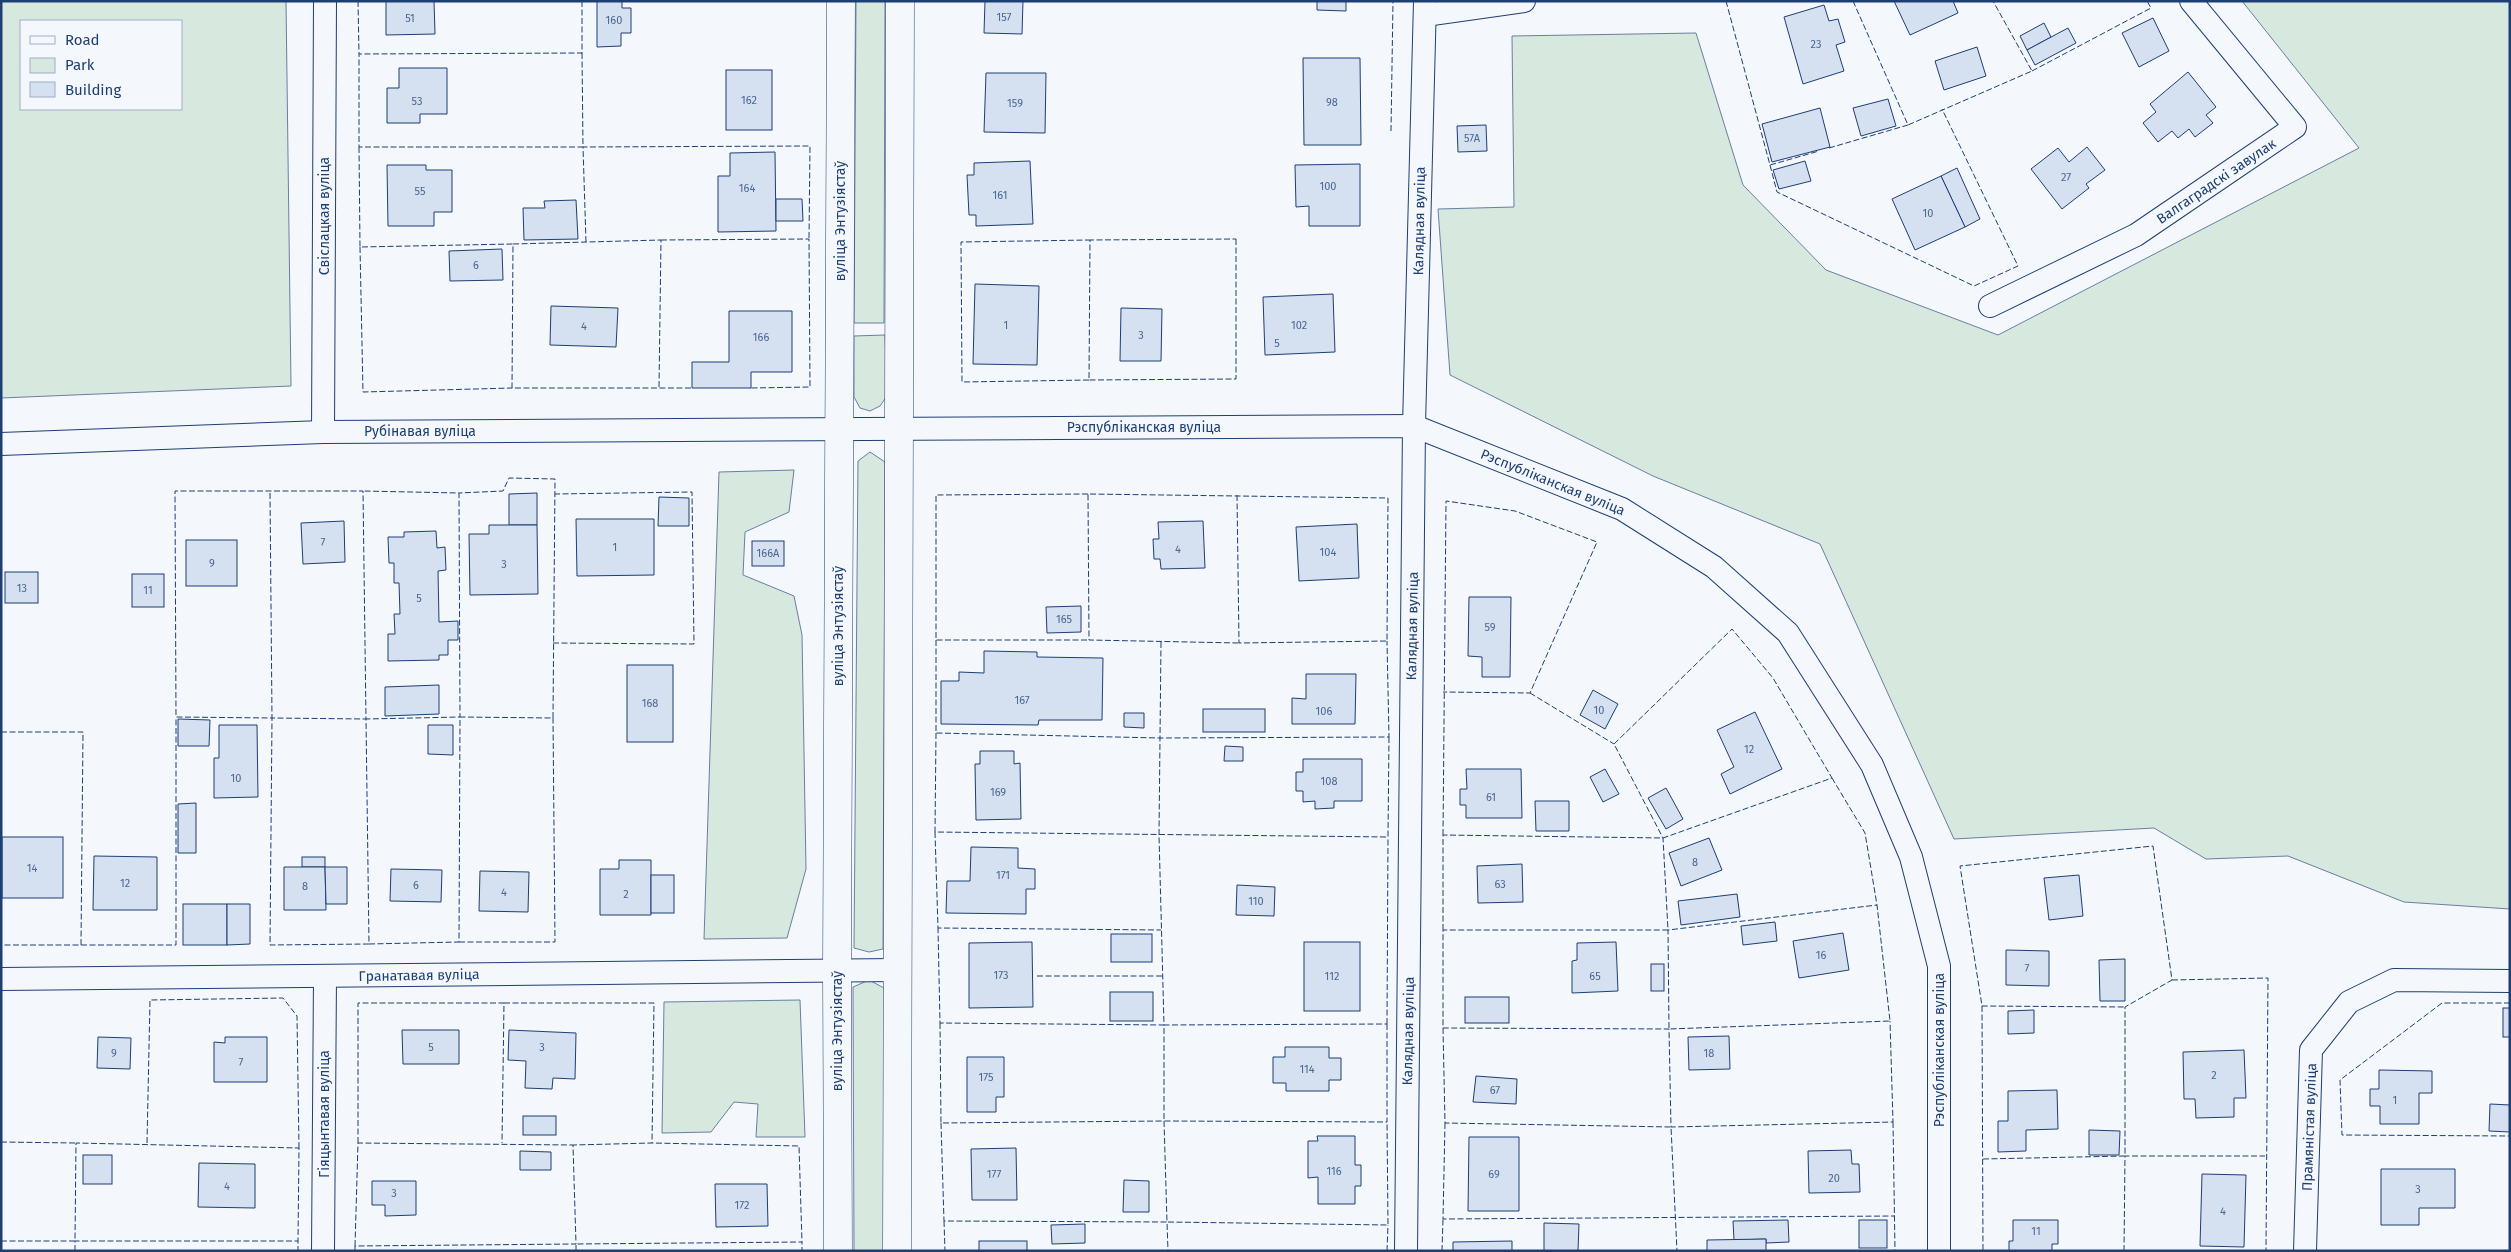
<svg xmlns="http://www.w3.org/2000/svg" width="2511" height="1252" font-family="'Fira Sans',sans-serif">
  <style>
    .green { fill: #d7e8df; stroke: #687fa3; fill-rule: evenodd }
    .building { fill: #d5e0f0; stroke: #1d3f73 }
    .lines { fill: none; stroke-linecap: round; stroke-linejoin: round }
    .street-casing { stroke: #1d3f73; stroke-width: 24 }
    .secondary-casing { stroke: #1d3f73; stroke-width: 29 }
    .street { stroke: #f4f7fb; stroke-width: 22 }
    .secondary { stroke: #f4f7fb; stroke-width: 28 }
    .fence { stroke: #1d3f73; stroke-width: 1; stroke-dasharray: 6 2.5; stroke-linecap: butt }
    .labels { text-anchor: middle; stroke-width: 4; stroke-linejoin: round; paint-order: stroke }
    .number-label { font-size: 11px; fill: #4b6792 }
    .street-label { font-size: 14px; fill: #1d3f73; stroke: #f4f7fb }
  </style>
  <rect width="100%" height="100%" fill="#f4f7fb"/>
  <g class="green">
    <path d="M1 1H286L291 386 1 398ZM181 21V109H21V21Z"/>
    <polygon points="856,1 885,1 884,323 854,323"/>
    <polygon points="2242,1 2510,1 2510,909 2404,902 2288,856 2206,859 2154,828 1954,839 1820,544 1653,476 1450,375 1438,209 1514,207 1512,36 1696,33 1743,185 1826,270 1998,335 2359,148"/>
    <polygon points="885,335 887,396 880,406 870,411 860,408 854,397 854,336"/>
    <polygon points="870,452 885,462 883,949 869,952 854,948 858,461"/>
    <polygon points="794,470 789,512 745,532 743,575 794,596 802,635 806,869 787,938 704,939 719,472"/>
    <polygon points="869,980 884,988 884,1251 854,1251 853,987"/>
    <polygon points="800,1000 805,1137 756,1137 758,1104 734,1102 711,1132 662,1133 664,1002"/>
  </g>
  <g class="building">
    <polygon points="386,1 434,1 435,34 386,35"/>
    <polygon points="597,1 622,1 622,8 631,8 631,33 621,33 621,46 597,47"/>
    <polygon points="985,1 1023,1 1022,34 984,33"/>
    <polygon points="1317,1 1346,1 1346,11 1317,10"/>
    <polygon points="1894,1 1953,1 1958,13 1910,35"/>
    <polygon points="1824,5 1829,21 1838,19 1845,42 1836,45 1844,71 1803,84 1784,17"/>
    <polygon points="2153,18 2169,51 2139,67 2122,33"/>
    <polygon points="2044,23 2051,37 2027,50 2020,36"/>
    <polygon points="2068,28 2076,43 2035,65 2027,50"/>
    <polygon points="1977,47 1986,76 1944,90 1935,61"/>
    <polygon points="1303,58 1360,58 1361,145 1304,145"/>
    <polygon points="399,68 447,68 447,114 420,114 420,123 387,123 387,88 399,88"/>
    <rect x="726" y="70" width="46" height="60"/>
    <polygon points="2188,72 2216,107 2206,115 2213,123 2195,137 2189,129 2178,138 2172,131 2158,142 2143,123 2156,112 2150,104"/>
    <polygon points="986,73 1046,73 1045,133 984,132"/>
    <polygon points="1888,99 1896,126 1861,136 1853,108"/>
    <polygon points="1820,108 1830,147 1772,162 1762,124"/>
    <polygon points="1486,125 1487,151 1458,152 1457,126"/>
    <polygon points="2087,147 2105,170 2086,184 2089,188 2062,209 2031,169 2058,148 2069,162"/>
    <polygon points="775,152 776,231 718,232 718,176 730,176 730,153"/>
    <polygon points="1030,161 1033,224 976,226 976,215 969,215 967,175 974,175 974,163"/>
    <polygon points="1805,161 1811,181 1779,189 1773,170"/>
    <polygon points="1360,164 1360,226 1309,226 1309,206 1296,207 1295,165"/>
    <polygon points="387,165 426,165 426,170 452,170 452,212 434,212 434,226 388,226"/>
    <polygon points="1957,168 1980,219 1965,227 1941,176"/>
    <polygon points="1941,176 1965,227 1915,250 1892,199"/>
    <polygon points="776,199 802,199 803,221 776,221"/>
    <polygon points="576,200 578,239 524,240 523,208 545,208 544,201"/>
    <polygon points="502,249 503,280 450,281 449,251"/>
    <polygon points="975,284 1039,286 1037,365 973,364"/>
    <polygon points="1333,294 1335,352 1265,355 1263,297"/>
    <polygon points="551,306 618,308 616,347 550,345"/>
    <polygon points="1121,308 1162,309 1161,361 1120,361"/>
    <polygon points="729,311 792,311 792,372 751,372 751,388 692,388 692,362 729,362"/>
    <polygon points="537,493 537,525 509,525 509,494"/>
    <polygon points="659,497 689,498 689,526 658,526"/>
    <polygon points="576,519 654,519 654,575 577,576"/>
    <polygon points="344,521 345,562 303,564 301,523"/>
    <polygon points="1203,521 1205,568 1161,569 1160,559 1154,559 1153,539 1159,539 1158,522"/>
    <polygon points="1357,524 1359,578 1299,581 1296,527"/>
    <polygon points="489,525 537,525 538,594 470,595 469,534 489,534"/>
    <polygon points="436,531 437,548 445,547 446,570 438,571 439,622 458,621 458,640 448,640 448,655 439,655 439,660 388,661 388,634 395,634 394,614 400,614 399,583 394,583 394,563 389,563 388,537 404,537 404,532"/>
    <rect x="186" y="540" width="51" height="46"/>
    <rect x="752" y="541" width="32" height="25"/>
    <rect x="5" y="572" width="33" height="31"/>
    <rect x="132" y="574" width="32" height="33"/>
    <polygon points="1469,597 1511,597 1510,677 1482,677 1482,657 1468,656"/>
    <polygon points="1081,606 1081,632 1047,633 1046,607"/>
    <polygon points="984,651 1037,652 1037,657 1103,658 1102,720 1039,720 1038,725 941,724 941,681 959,681 959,672 984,673"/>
    <rect x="627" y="665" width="46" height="77"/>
    <polygon points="1306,674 1356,674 1355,724 1292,724 1292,698 1306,699"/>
    <polygon points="439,685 439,714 385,716 385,687"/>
    <polygon points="1593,690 1618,704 1605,729 1580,715"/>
    <rect x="1203" y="709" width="62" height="23"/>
    <polygon points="1755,712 1782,769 1730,794 1721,774 1734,767 1717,730"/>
    <polygon points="1124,713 1144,713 1144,728 1124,727"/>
    <polygon points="178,719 210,720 209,746 178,746"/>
    <polygon points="219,725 257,725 258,797 214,798 214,758 219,758"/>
    <polygon points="428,725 453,725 453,755 428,754"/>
    <polygon points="1225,746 1243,747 1243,761 1224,761"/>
    <polygon points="980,751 1014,751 1014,764 1020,763 1021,819 976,820 975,764 980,764"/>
    <polygon points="1303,759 1362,759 1362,801 1334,801 1334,808 1315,809 1315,801 1303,802 1303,791 1296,791 1296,772 1303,772"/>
    <polygon points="1466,769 1521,769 1522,818 1466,818 1466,805 1460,805 1460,789 1467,789"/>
    <polygon points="1605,769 1619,794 1603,802 1590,777"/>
    <polygon points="1666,788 1683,819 1666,829 1648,798"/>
    <polygon points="1535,801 1569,801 1569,831 1536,831"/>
    <polygon points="196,803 196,853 178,853 178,804"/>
    <rect x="2" y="837" width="61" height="61"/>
    <polygon points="1709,838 1722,870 1681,886 1669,853"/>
    <polygon points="971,847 1018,848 1018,868 1035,869 1035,889 1026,889 1026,914 946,913 947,881 970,881"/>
    <polygon points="94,856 157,857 157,910 93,910"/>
    <rect x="302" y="857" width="23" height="10"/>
    <polygon points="619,860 651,860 651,915 600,915 600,869 619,869"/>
    <polygon points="1522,864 1523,902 1478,903 1477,866"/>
    <polygon points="284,867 325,867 326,910 284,910"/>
    <polygon points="325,867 347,867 347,904 326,904"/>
    <polygon points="391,869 442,870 441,902 390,901"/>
    <polygon points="480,871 529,872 528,912 479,911"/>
    <rect x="651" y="875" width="23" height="38"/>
    <polygon points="2079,875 2083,916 2049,920 2044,878"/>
    <polygon points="1237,885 1275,887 1274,916 1236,915"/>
    <polygon points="1737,894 1740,917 1681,925 1678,901"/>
    <rect x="183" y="904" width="44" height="41"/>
    <polygon points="227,904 250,904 250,944 227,945"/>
    <polygon points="1775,922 1777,941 1743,945 1741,926"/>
    <polygon points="1843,933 1849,970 1799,978 1793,941"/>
    <rect x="1111" y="934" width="41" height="28"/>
    <polygon points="1032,942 1033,1007 969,1008 969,943"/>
    <rect x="1304" y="942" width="56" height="69"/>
    <polygon points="1616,942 1618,991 1572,993 1572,961 1577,960 1577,943"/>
    <polygon points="2006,950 2049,951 2049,986 2006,985"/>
    <polygon points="2125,959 2125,1001 2100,1001 2099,960"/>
    <rect x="1651" y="964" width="13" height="27"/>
    <rect x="1110" y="992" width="43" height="29"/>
    <rect x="1465" y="997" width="44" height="26"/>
    <rect x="2503" y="1008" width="7" height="29"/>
    <polygon points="2034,1010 2034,1033 2008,1034 2008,1011"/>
    <polygon points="402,1030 459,1030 459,1064 403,1064"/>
    <polygon points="509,1030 576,1033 575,1079 553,1078 552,1089 525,1088 526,1061 508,1060"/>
    <polygon points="1729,1036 1730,1069 1689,1070 1688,1037"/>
    <polygon points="98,1037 131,1038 130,1069 97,1068"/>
    <polygon points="225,1037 267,1037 267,1082 214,1082 214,1042 225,1043"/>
    <polygon points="1285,1047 1329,1047 1329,1058 1341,1058 1341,1080 1329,1080 1329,1091 1286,1091 1286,1083 1273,1083 1273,1057 1285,1057"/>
    <polygon points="2244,1050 2246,1098 2234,1098 2234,1117 2196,1118 2195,1099 2184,1099 2183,1052"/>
    <polygon points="967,1057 1004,1057 1004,1097 996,1097 996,1112 967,1112"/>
    <polygon points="2379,1070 2432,1071 2432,1093 2419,1093 2419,1124 2380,1124 2380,1106 2370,1106 2370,1089 2379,1089"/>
    <polygon points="1476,1076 1517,1079 1516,1104 1473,1102"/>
    <polygon points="2057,1090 2058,1129 2026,1130 2026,1151 1998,1152 1998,1121 2008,1121 2008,1091"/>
    <polygon points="2490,1104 2510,1105 2510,1132 2489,1131"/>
    <rect x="523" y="1116" width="33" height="19"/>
    <polygon points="2089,1130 2120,1131 2119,1155 2089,1155"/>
    <polygon points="1317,1136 1355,1136 1355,1165 1361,1165 1361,1186 1355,1186 1355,1204 1318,1204 1318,1177 1308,1178 1308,1141 1318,1141"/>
    <polygon points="1469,1137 1519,1137 1519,1211 1468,1211"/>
    <polygon points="1016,1148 1017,1200 972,1200 971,1149"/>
    <polygon points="1851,1150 1852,1164 1859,1164 1860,1192 1809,1193 1808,1151"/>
    <polygon points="520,1151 551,1152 551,1170 520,1170"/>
    <rect x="83" y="1155" width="29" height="29"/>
    <polygon points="199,1163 255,1164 255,1208 198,1207"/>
    <polygon points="2381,1169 2455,1169 2455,1208 2419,1208 2419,1225 2381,1225"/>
    <polygon points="2202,1174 2246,1175 2244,1247 2200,1246"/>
    <polygon points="1124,1180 1149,1181 1149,1212 1123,1212"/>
    <polygon points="372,1181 416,1181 416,1215 385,1216 385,1205 372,1205"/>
    <polygon points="715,1184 767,1184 768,1226 716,1227"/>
    <polygon points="1788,1220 1789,1242 1766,1243 1766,1239 1734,1240 1733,1221"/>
    <rect x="1859" y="1220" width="28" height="28"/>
    <polygon points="2013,1220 2058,1220 2058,1244 2052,1244 2052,1251 2009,1251 2009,1241 2013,1241"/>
    <polygon points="1544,1223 1579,1224 1578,1251 1544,1251"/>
    <polygon points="1085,1224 1085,1243 1052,1244 1051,1225"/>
    <polygon points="1766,1239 1766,1251 1707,1251 1707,1240"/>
    <rect x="979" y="1241" width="48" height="10"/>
    <polygon points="1512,1241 1512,1251 1453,1251 1453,1242"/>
  </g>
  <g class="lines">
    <defs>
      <g id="street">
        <polyline points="1425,15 1524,1"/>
        <polyline points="1990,306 2136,235 2295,127 2191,1"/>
        <polyline points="323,432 325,1"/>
        <polyline points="1,444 323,432 1414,426 1622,509 1714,567 1788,633 1872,765 1911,857 1939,966 1939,1251"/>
        <polyline points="1,979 898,970"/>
        <polyline points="323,1251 325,977"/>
        <polyline points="1406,1251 1414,426 1425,1"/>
        <polyline points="2305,1251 2311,1050 2349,1002 2394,980 2510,981"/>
      </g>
      <g id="secondary">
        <polyline points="838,1251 837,969 841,1"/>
        <polyline points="897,1251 900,1"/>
      </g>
    </defs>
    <use href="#street" class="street-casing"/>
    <use href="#secondary" class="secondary-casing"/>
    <use href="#street" class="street"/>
    <use href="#secondary" class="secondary"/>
    <g class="fence">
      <polyline points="358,1 359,54"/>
      <polyline points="582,1 582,53"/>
      <polyline points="1726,1 1770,165 1819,151"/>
      <polyline points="1853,1 1908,125 2032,71 1993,1"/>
      <polygon points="582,53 583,147 359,147 359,54"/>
      <polyline points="2032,71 2151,8 2147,1"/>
      <polyline points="1391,131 1393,1"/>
      <polyline points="359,147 360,247 513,244"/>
      <polyline points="1829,148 1908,125"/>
      <polyline points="1770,165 1777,192 1974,286 2018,266 1942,109"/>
      <polygon points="1236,239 1236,379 1089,380 1090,240"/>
      <polyline points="661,240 809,239 810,387 751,388"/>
      <polyline points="586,242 583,147 810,146 809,239"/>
      <polyline points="360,247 363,392 512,388"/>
      <polyline points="1089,380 962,382 961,242 1090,240"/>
      <polyline points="659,387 661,240 513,244 512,388 692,388"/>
      <polyline points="270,493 272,718 176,717 175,491 363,491 366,719 272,718 270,945 369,944 366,719 460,717 459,493 363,491"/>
      <polyline points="1088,494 936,495 936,640 1089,640"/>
      <polyline points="1237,495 1239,643 1387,641 1388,498 1088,494 1089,640 1239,643"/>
      <polyline points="936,640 936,733 1160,738 1159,835 1164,1025 940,1023 938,928"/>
      <polyline points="1161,642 1160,738 1389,737 1387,641"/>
      <polyline points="553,643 694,644 692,492 555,494"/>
      <polyline points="1530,693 1614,744"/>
      <polyline points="1,732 83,732 81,945 1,945"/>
      <polyline points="936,733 935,832 1388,837 1389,737"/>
      <polyline points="1832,778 1865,833 1877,905 1890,1021 1669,1029 1668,930 1877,905"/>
      <polyline points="935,832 938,928 1161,930"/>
      <polyline points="1443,835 1446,501 1515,511 1597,542 1530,693 1443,692"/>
      <polyline points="1443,930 1443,835 1663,838 1832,778 1773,678 1732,629 1614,744 1663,838 1668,930 1443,930 1443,1028 1669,1029 1671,1127 1893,1122 1890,1021"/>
      <polyline points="459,942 555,942 553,718"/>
      <polyline points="369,944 459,942 460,717 553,718 555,479 509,478 503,491 459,493"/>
      <polyline points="81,945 176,945 176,717"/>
      <polyline points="1037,976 1162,976"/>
      <polyline points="2172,980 2268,978 2266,1251"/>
      <polyline points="504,1003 654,1003 652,1143"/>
      <polyline points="2510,1003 2442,1003 2340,1080 2342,1135 2510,1136"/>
      <polyline points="1982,1006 1983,1251"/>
      <polyline points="940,1023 941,1123 1164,1121 1167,1222 1388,1225 1387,1122"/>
      <polygon points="1387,1024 1387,1122 1164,1121 1164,1025"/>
      <polyline points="1387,1024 1388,837"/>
      <polyline points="1443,1028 1445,1123 1671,1127 1677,1251"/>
      <polyline points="1893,1122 1895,1251"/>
      <polyline points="941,1123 944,1221 1167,1222 1168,1251"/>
      <polyline points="1445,1123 1443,1219 1895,1216"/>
      <polyline points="1,1142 76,1143"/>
      <polyline points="147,1143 150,1000 283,998 297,1016 299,1148"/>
      <polyline points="358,1143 358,1003 504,1003 502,1143"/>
      <polyline points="1983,1159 2125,1156 2125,1007 2172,980 2153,846 1960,866 1982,1006 2125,1007"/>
      <polyline points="944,1221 945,1251"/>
      <polyline points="1,1241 75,1241 76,1143 299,1148 298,1241"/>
      <polyline points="355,1246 358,1143 573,1145"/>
      <polyline points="75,1251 75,1241 298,1241 298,1251"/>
      <polyline points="355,1251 355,1246 576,1244 573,1145 652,1143 799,1146 802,1242"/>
      <polyline points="576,1251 576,1244 802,1242 802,1251"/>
      <polyline points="1387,1251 1388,1225"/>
      <polyline points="1442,1251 1443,1219"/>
      <polyline points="2124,1251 2125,1156 2265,1156"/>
    </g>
  </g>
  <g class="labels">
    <g class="number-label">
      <text x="1004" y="21">157</text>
      <text x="410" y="22">51</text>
      <text x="614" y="24">160</text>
      <text x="1816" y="48">23</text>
      <text x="749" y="104">162</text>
      <text x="417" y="105">53</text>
      <text x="1332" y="106">98</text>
      <text x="1015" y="107">159</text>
      <text x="1472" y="142">57А</text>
      <text x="2066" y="181">27</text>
      <text x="1328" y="190">100</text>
      <text x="747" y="192">164</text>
      <text x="420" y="195">55</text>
      <text x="1000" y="199">161</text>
      <text x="1928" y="217">10</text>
      <text x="476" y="269">6</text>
      <text x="1006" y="329">1</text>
      <text x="1299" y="329">102</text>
      <text x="584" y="330">4</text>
      <text x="1141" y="339">3</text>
      <text x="761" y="341">166</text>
      <text x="1277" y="347">5</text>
      <text x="323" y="546">7</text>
      <text x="615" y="551">1</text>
      <text x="1178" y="553">4</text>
      <text x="1328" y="556">104</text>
      <text x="768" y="557">166А</text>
      <text x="212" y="567">9</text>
      <text x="504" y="568">3</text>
      <text x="22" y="592">13</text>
      <text x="148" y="594">11</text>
      <text x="419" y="602">5</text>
      <text x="1064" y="623">165</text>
      <text x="1490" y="631">59</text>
      <text x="1022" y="704">167</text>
      <text x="650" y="707">168</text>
      <text x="1599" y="714">10</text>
      <text x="1324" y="715">106</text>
      <text x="1749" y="753">12</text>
      <text x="236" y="782">10</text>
      <text x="1329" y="785">108</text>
      <text x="998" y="796">169</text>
      <text x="1491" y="801">61</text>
      <text x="1695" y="866">8</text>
      <text x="32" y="872">14</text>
      <text x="1003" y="879">171</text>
      <text x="125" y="887">12</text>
      <text x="1500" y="888">63</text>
      <text x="416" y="889">6</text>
      <text x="305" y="890">8</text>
      <text x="504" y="896">4</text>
      <text x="626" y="898">2</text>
      <text x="1256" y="905">110</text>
      <text x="1821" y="959">16</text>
      <text x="2027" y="972">7</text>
      <text x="1001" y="979">173</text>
      <text x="1332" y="980">112</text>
      <text x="1595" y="980">65</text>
      <text x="431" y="1051">5</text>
      <text x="542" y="1051">3</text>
      <text x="114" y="1057">9</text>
      <text x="1709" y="1057">18</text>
      <text x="241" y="1066">7</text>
      <text x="1307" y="1073">114</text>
      <text x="2214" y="1079">2</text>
      <text x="986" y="1081">175</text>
      <text x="1495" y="1094">67</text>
      <text x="2395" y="1104">1</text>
      <text x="1334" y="1175">116</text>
      <text x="994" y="1178">177</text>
      <text x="1494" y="1178">69</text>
      <text x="1834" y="1182">20</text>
      <text x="227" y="1190">4</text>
      <text x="2418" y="1193">3</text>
      <text x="394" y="1197">3</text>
      <text x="742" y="1209">172</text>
      <text x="2223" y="1215">4</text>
      <text x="2036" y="1235">11</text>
    </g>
    <g class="street-label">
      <text transform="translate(2216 181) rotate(-34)" y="5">Валгаградскі завулак</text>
      <text transform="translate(324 216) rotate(-90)" y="5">Свіслацкая вуліца</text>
      <text transform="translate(840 221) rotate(-90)" y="5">вуліца Энтузіястаў</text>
      <text transform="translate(1419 221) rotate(-89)" y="5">Калядная вуліца</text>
      <text x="1144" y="432">Рэспубліканская вуліца</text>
      <text x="420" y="436">Рубінавая вуліца</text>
      <text transform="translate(1553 482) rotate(22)" y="5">Рэспубліканская вуліца</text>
      <text transform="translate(838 626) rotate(-90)" y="5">вуліца Энтузіястаў</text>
      <text transform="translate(1412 626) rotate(-89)" y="5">Калядная вуліца</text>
      <text transform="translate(419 975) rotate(-1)" y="5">Гранатавая вуліца</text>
      <text transform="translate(837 1031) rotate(-90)" y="5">вуліца Энтузіястаў</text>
      <text transform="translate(1408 1031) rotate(-89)" y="5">Калядная вуліца</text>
      <text transform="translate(1939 1050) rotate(-90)" y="5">Рэспубліканская вуліца</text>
      <text transform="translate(324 1114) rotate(-90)" y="5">Гіяцынтавая вуліца</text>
      <text transform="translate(2309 1127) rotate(-88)" y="5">Прамяністая вуліца</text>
    </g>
  </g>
  <rect width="2511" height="1252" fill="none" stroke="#1d3f73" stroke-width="5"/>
  <rect x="20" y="20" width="162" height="90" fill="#f4f7fb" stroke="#9eadc5"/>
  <rect x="30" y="36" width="25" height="8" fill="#f4f7fb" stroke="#9eadc5"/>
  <text x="65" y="45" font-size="15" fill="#1d3f73">Road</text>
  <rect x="30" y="58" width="25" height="15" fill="#d7e8df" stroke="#9eadc5"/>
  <text x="65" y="70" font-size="15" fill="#1d3f73">Park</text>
  <rect x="30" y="82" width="25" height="15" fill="#d5e0f0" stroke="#9eadc5"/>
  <text x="65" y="95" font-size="15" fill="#1d3f73">Building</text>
</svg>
